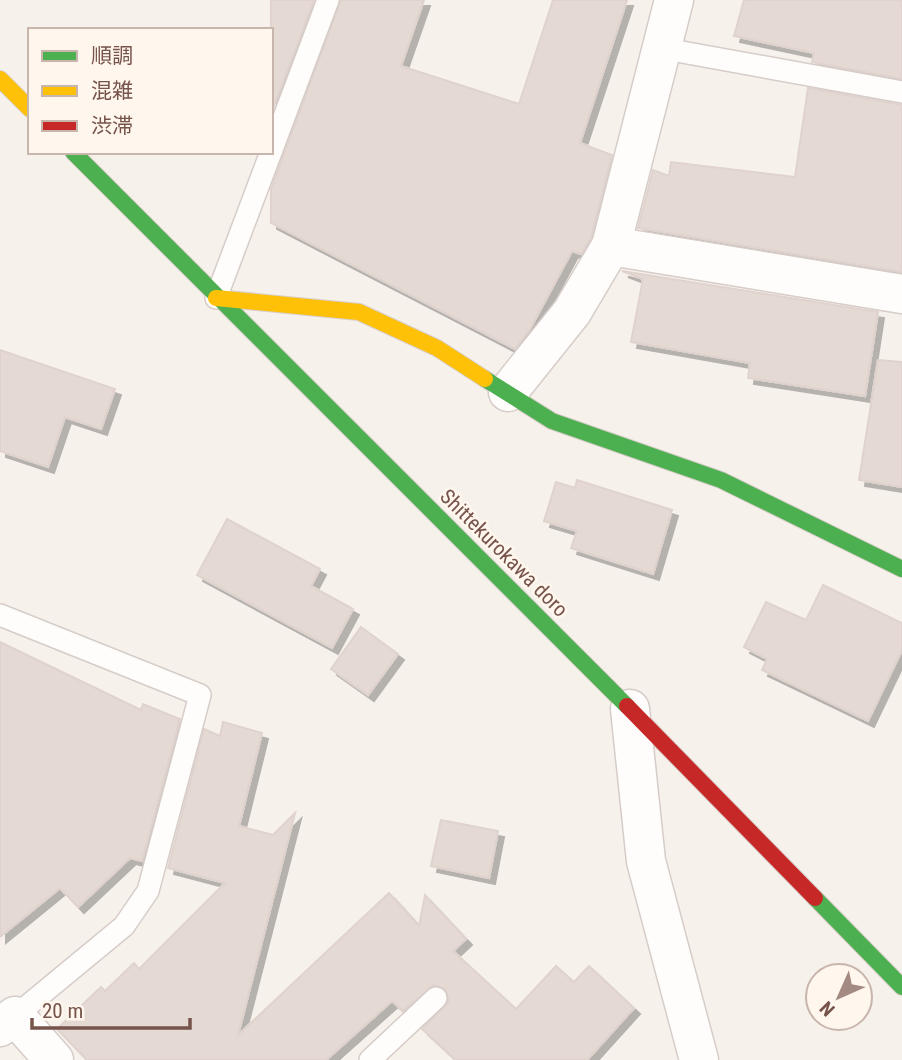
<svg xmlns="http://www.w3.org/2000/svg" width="902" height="1060" font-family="'Roboto Condensed','Noto Sans JP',sans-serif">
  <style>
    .building { fill: #e4d9d3; stroke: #e0d3ce; stroke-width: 2; filter: url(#shadow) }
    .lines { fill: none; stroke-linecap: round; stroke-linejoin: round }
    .lane-casing { stroke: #d6ccc8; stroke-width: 24 }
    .street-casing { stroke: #d6ccc8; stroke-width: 41 }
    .fast-casing { stroke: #d7cdc8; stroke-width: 18 }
    .slow-casing { stroke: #d7cdc8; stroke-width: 18 }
    .jam-casing { stroke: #d7cdc8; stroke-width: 18 }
    .lane { stroke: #fefdfc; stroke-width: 21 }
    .street { stroke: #fefdfc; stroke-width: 38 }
    .fast { stroke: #4caf50; stroke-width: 16 }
    .slow { stroke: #ffc107; stroke-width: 16 }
    .jam { stroke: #c62828; stroke-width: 16 }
    .labels { text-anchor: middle; stroke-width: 5; stroke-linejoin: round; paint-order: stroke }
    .street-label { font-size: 21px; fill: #76544b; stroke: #fff6ed }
  </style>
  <defs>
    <filter id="shadow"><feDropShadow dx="6" dy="6" stdDeviation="0" flood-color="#0004"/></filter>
  </defs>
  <rect width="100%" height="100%" fill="#f7f1ec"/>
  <g class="building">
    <polygon points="271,0 314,0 271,114"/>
    <polygon points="341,0 424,0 401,66 519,104 553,0 627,0 580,143 612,155 591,238 581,254 572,251 530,329 515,349 271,223 271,189"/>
    <polygon points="744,0 902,0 902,79 812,62 814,53 734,36"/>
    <polygon points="808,88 902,105 902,272 638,228 653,170 669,176 671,162 795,177"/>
    <polygon points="622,271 878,312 865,396 748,378 750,363 631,342 643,279"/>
    <polygon points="0,350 115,389 101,429 65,417 48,467 0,451"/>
    <polygon points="878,360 902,362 902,487 859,480"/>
    <polygon points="577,480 672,510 653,574 571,548 577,531 544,521 556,482 575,488"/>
    <polygon points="227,519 320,569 311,586 353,609 332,648 197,575"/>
    <polygon points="823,585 902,623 902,650 868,721 762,670 767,659 744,647 766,602 806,620"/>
    <polygon points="361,627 398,654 368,695 331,669"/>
    <polygon points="0,642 141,710 143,704 180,719 142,861 130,858 78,907 60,888 0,937"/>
    <polygon points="223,722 262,733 239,826 273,835 295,813 238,1035 389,893 419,926 425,895 466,939 453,951 516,1009 556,966 574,982 589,966 634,1008 587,1060 456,1060 422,1029 449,1001 445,989 434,985 403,1011 392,1001 326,1060 87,1060 57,1029 101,987 105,991 134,963 139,969 225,883 168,868 204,729 220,736"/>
    <polygon points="441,820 498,831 489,878 431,866"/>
  </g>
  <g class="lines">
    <defs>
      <g id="lane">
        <polyline points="660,48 902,92"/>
        <polyline points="271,152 328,0"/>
        <polyline points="216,298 271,152"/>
        <polyline points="0,615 200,695 148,891 124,926 15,1016"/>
        <polyline points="370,1060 436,998"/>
      </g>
      <g id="street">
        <polyline points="611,246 902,294"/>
        <polyline points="508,392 572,312 611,246 674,0"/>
        <polyline points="630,709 646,861 699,1060"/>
        <polyline points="0,1027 15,1016 54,1060"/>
      </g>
      <g id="fast">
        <polyline points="73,152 627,706"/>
        <polyline points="485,379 552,421 721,480 902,569"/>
        <polyline points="815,898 902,987"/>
      </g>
      <g id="slow">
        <polyline points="0,79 30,109"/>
        <polyline points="216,298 359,312 437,348 485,379"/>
      </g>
      <polyline id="jam" points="627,706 815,898"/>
    </defs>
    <use href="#lane" class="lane-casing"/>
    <use href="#street" class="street-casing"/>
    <use href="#fast" class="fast-casing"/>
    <use href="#slow" class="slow-casing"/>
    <use href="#jam" class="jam-casing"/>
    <use href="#lane" class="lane"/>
    <use href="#street" class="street"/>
    <use href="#fast" class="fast"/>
    <use href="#slow" class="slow"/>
    <use href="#jam" class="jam"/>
  </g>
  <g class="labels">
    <g class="street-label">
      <text transform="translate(504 553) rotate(45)" y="7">Shittekurokawa doro</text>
    </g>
  </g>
  <rect x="28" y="28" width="245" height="126" fill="#fff6ed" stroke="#c8b5ac" stroke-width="2"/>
  <rect x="42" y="51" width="35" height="10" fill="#4caf50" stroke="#c8b5ac" stroke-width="2"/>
  <text x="91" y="63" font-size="21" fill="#76544b">順調</text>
  <rect x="42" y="86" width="35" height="10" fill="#ffc107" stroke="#c8b5ac" stroke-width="2"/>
  <text x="91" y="98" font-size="21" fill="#76544b">混雑</text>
  <rect x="42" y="121" width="35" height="10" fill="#c62828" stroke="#c8b5ac" stroke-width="2"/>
  <text x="91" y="133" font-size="21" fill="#76544b">渋滞</text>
  <g transform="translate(839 997) rotate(225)"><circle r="33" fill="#fff6ed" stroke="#c8b5ac" stroke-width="2"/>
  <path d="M0-5L12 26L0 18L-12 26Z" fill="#a38b83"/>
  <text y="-10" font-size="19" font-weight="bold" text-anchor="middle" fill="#76544b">N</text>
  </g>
  <path d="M32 1018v10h158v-10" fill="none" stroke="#76544b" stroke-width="3.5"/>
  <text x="42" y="1018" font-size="21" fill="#76544b" stroke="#fff6ed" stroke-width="5" paint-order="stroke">20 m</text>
</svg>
